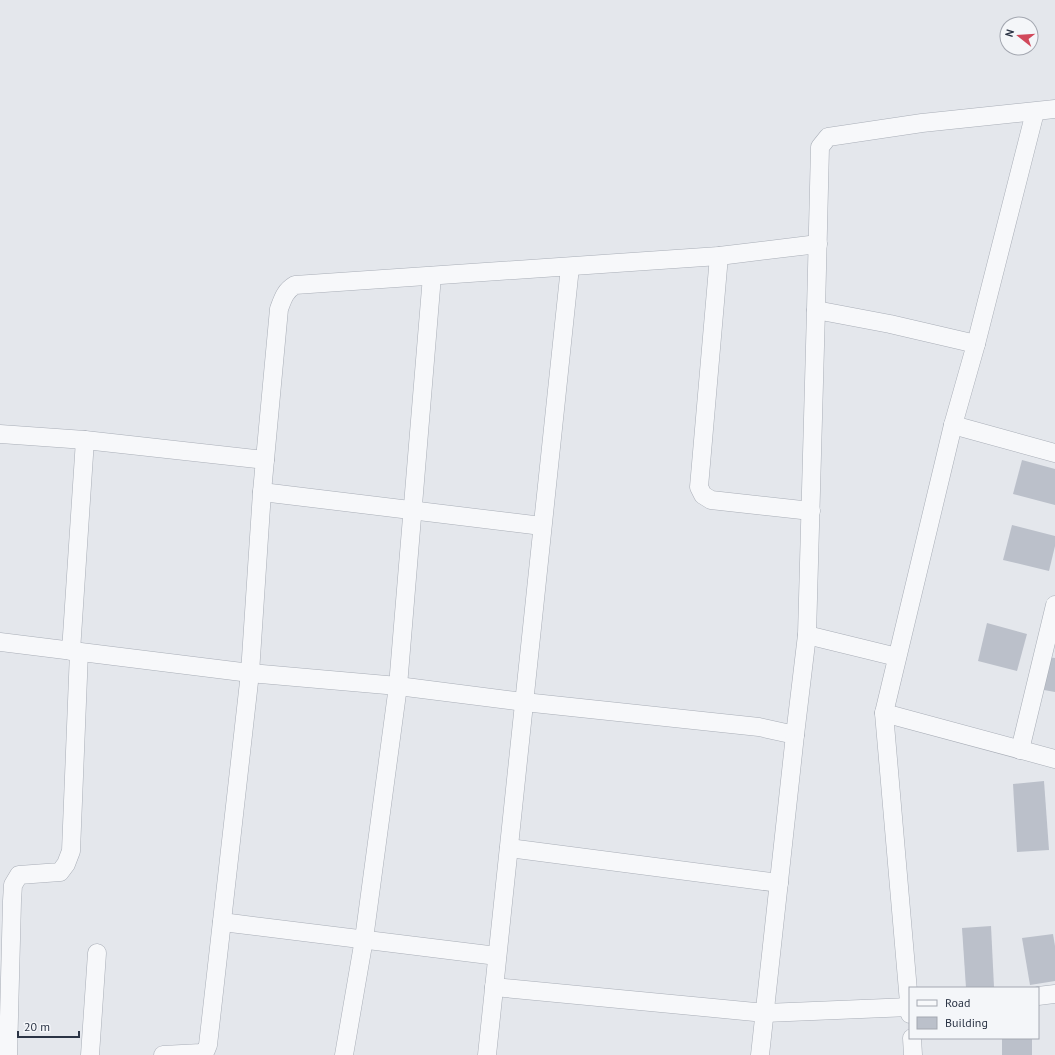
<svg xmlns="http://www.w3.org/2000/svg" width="1055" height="1055" font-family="'PT Sans',sans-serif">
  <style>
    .building { fill: #bbc0ca }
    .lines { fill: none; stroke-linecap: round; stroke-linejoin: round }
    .minor-casing { stroke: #a9aeb7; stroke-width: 19 }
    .minor { stroke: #f7f8fa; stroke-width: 18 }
  </style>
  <rect width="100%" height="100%" fill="#e4e7ec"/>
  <g class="building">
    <polygon points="1022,460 1055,469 1055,505 1013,494"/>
    <polygon points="1012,525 1055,536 1055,546 1049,571 1003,560"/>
    <polygon points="987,623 1027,634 1017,671 978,661"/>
    <polygon points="1048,657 1055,658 1055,692 1044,690"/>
    <polygon points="1044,781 1049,850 1017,852 1013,784"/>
    <polygon points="991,926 994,987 966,988 962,928"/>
    <polygon points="1053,934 1055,946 1055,981 1030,985 1022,938"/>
    <rect x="1002" y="1038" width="30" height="17"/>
  </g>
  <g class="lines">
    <defs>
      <g id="minor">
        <polyline points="719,256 699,487 703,495 711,500 811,511"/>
        <polyline points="816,310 820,147 828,137 922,123 1055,109"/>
        <polyline points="953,425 1055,453"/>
        <polyline points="0,434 85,440 265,460"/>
        <polyline points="262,492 542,526"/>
        <polyline points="807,635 897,657"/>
        <polyline points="0,642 250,673 398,686 524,702 759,727 795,735"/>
        <polyline points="71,651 85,440"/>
        <polyline points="884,713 1055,759"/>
        <polyline points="1020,750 1055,605"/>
        <polyline points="509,848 779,883"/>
        <polyline points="222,922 497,956"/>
        <polyline points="494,987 765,1013 910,1007"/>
        <polyline points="1038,996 1055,994"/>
        <polyline points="910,1014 884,713 953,425 976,344 1035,112"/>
        <polyline points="912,1038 913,1055"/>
        <polyline points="8,1055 12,901 13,885 19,875 60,872 66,864 71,851 79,652"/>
        <polyline points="90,1055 97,953"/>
        <path d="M163 1055 201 1053 206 1050 208 1045 250 673 262 492 279 309C283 298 285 291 295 285L719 256 818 244"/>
        <polyline points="344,1055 364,939 398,686 432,276"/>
        <polyline points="487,1055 570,267"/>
        <polyline points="760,1055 795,735 807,635 816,310 890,324 976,344"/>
      </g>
    </defs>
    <use href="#minor" class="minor-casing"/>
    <use href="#minor" class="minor"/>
  </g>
  <rect x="909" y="987" width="130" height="52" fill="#f4f6f9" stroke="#a4a8b1"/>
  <rect x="917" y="1000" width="20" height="6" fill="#f7f8fa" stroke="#a4a8b1"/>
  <text x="945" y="1007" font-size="12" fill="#2b3445">Road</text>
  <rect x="917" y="1017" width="20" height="12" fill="#bbc0ca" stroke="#a4a8b1"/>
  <text x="945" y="1027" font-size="12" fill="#2b3445">Building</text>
  <g transform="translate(1019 36) rotate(287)"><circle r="19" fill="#f4f6f9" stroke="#a4a8b1"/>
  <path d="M0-3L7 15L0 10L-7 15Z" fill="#d1495b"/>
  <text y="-6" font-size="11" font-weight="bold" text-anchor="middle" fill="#2b3445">N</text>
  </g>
  <path d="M18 1031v6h61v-6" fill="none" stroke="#2b3445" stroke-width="2"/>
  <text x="24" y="1031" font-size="12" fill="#2b3445" stroke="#f4f6f9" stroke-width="3" paint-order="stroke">20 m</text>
</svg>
